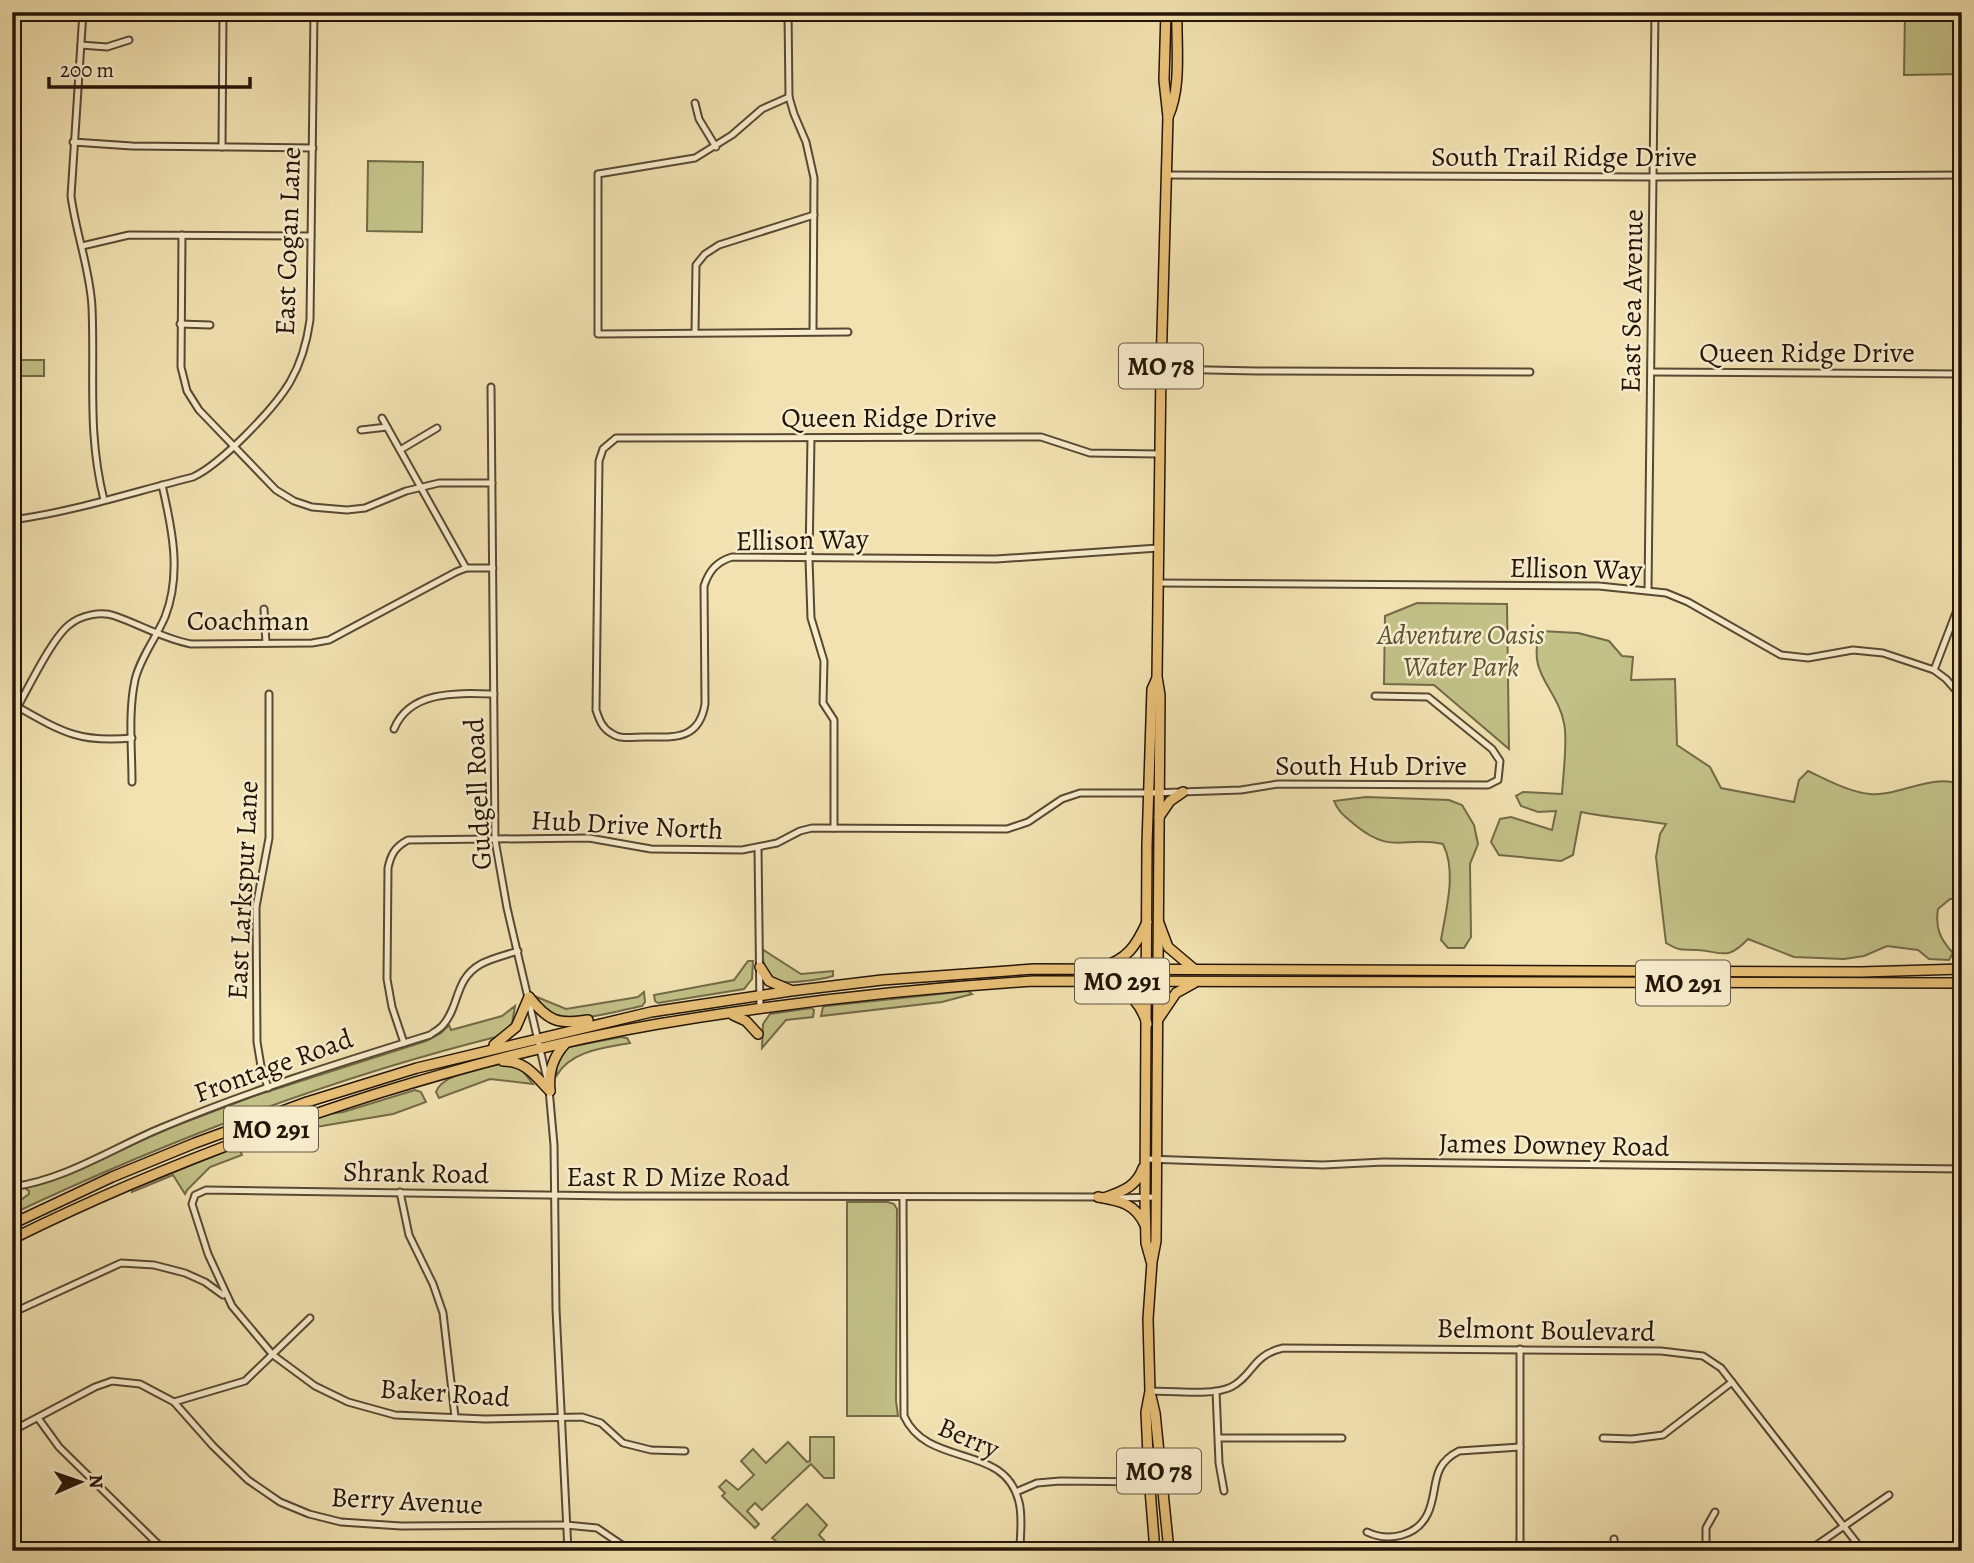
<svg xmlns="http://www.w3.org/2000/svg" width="1974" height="1563" font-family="Alegreya,serif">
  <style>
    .green { fill: #c2c187; stroke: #736a47; stroke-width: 2 }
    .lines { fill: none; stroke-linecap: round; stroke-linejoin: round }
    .minor-casing { stroke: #584832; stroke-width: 9 }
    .primary-casing { stroke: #241407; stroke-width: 12 }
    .trunk-casing { stroke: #241407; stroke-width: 12 }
    .minor { stroke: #f7eccc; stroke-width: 5 }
    .primary { stroke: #e9c178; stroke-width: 9 }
    .trunk { stroke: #e9c178; stroke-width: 9 }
    .labels { text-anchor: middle; stroke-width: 5; stroke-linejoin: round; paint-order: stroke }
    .shield { fill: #f7eccc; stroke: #635542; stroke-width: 2 }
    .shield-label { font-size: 26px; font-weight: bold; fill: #241407 }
    .street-label { font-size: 28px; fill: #241407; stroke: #f7eccc }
    .park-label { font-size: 28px; font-style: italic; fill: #5b5134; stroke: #f7eccc }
  </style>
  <rect width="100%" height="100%" fill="#f2e2b1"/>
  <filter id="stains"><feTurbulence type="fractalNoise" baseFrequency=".00286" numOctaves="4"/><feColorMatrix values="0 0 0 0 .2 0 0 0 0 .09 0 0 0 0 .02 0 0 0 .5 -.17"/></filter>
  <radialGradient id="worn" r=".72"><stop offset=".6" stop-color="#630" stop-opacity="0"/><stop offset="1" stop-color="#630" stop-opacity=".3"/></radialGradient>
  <g class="green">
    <polygon points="1905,13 1962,14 1962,74 1904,75"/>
    <polygon points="368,161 423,162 422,232 367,231"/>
    <rect x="12" y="360" width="32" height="16"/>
    <polygon points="1417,603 1507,604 1509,749 1434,685 1384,684 1385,616"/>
    <path d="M1541 631 1578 633 1609 641 1622 656 1633 657 1631 680 1675 679 1677 745 1710 767 1721 788 1794 802 1799 780 1808 771C1827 780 1849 792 1870 794 1899 797 1933 772 1962 785V899H1950L1938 909C1935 928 1940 939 1953 953L1949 960 1929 959 1918 950 1887 946 1864 956 1844 959 1794 957 1748 939C1727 961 1723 952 1698 950 1680 949 1682 952 1666 943L1656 857 1660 834 1666 824C1637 819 1609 818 1581 812L1573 855 1561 861 1499 855 1491 842 1500 819 1511 817 1552 830 1556 811 1538 812 1521 806 1516 796 1523 792 1562 794C1563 775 1568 740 1564 723 1557 687 1525 673 1541 631Z"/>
    <path d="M1366 797 1449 800 1462 805 1474 825 1478 844 1470 864 1471 937 1464 948H1448L1441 940C1446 909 1457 872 1443 844 1404 835 1393 856 1355 825 1346 817 1338 812 1334 801Z"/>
    <path d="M762 949 801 974 833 971V976C824 979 815 980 805 981 777 985 763 981 762 949Z"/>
    <polygon points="748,961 753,961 752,979 744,989 658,1003 655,1001 654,995 734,980"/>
    <polygon points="968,991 972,994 942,1002 821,1016 823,1007 826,1006"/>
    <path d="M644 992 645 1002 642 1006C614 1011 550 1035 537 997L566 1009 638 997Z"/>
    <path d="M515 1006 512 1024 504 1035C333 1077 171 1139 12 1214V1201L22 1199 29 1194V1191L22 1186 69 1172 172 1127 251 1097 426 1041 441 1033 449 1025 451 1030 502 1016Z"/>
    <polygon points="811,1008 814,1010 813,1017 786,1020 762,1048 763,1024 770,1014"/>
    <path d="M621 1037 627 1038 630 1043C603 1048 571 1051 557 1075L556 1068 561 1058 559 1056 569 1047Z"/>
    <path d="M505 1063 521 1069 533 1084 490 1079 439 1098 436 1092C441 1074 487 1066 505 1063Z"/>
    <polygon points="415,1090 421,1092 426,1102 393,1114 310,1128 252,1151 249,1143 321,1115 343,1112"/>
    <polygon points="238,1146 242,1155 210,1167 187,1190 185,1194 173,1175 132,1192 132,1189"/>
    <polygon points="847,1202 888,1202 894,1204 897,1209 896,1401 898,1416 847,1416"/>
    <polygon points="810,1437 834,1437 834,1478 824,1478 811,1464 762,1510 755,1503 747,1511 759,1524 755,1528 722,1496 725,1493 719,1487 726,1480 738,1490 754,1475 741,1461 753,1449 766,1463 788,1442 807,1462 810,1461"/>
    <polygon points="807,1504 827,1525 819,1535 824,1540 829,1551 789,1551 772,1538"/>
  </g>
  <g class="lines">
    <defs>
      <g id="minor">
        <path d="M83 12 71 196C76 234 90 269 92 307 95 375 87 433 104 500"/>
        <polyline points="788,12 789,97 794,114 806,142 814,178 813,331"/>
        <polyline points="81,45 107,47 129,40"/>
        <polyline points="789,97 762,109 732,135 695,158 598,174 598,334 848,332"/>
        <polyline points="695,103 699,119 716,147"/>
        <polyline points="73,142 132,146 313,148"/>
        <polyline points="222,147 223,12"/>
        <polyline points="1167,175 1653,177 1962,175"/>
        <polyline points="182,235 181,367 187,391 199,410 276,490 294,501 312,507 347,510 365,508 406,491 439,483 492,483"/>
        <polyline points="82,246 129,235 311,236"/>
        <polyline points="180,324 210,325"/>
        <polyline points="695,332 696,265 705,254 719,245 814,215"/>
        <polyline points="1161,369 1257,371 1530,372"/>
        <polyline points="1651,372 1962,374"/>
        <polyline points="491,387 495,840 507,908 547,1079"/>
        <polyline points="382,418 466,568"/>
        <polyline points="361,430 387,427"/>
        <polyline points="811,438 809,559 811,618 824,661 823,703 834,720 834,828"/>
        <polyline points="400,450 437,428"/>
        <path d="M12 520C73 512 133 492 193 477 221 464 274 409 290 382 301 363 307 342 310 320L314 12"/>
        <path d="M1158 548 996 559 732 557C716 562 709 571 704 586L705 704C699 741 673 737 644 737 633 737 620 740 611 733 602 728 599 719 596 710L599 461 603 449 616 438 1041 437 1090 453 1159 454"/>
        <polyline points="1158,583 1599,586 1666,593 1688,602 1781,655 1808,658 1853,650 1883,653 1934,670 1946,679 1962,697"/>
        <polyline points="1648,589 1655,12"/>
        <polyline points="264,609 266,643"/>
        <polyline points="1934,670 1962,597"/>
        <path d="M18 707C62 732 80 743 132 738"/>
        <path d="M12 717C25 695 51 639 69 625 81 615 101 611 115 616 141 625 164 639 191 644L312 643 329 640 456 572 466 568H493"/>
        <path d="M394 729C410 690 458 693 494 694"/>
        <path d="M132 782C132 749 128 713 135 680 140 658 156 638 165 617 182 574 172 528 162 485"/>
        <polyline points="758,848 760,1009"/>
        <path d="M404 1043 392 1007 387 979 388 868C391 854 395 847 408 840L589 838 651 849 742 850 777 843 800 831 812 828 1007 829 1028 822 1062 799 1080 793H1150L1241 790 1278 784 1488 785 1498 780 1500 761 1492 749 1428 697 1375 696"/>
        <polyline points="268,1088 261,1066 257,1042 256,907 269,838 269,694"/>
        <polyline points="549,1089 554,1145 556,1309 568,1551"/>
        <polyline points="1146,1159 1323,1165 1384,1162 1962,1169"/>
        <path d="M12 1187C65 1180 113 1148 161 1128 249 1091 339 1063 430 1035 434 1032 440 1029 443 1025 460 1006 454 979 481 964 492 958 506 955 518 951"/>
        <polyline points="400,1192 409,1235 433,1284 443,1313 455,1417"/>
        <path d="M903 1197 904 1416C928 1469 1005 1442 1019 1502 1023 1517 1020 1535 1020 1551"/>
        <polyline points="1116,1198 1157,1197"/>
        <polyline points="12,1313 121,1263 154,1265 185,1273 205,1282 223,1295"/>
        <path d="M1150 1391C1171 1391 1213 1396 1231 1387 1253 1376 1252 1355 1283 1348L1661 1351 1703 1356 1721 1368 1863 1551"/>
        <polyline points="1216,1391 1219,1463 1224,1491"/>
        <polyline points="174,1402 245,1381 310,1318"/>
        <polyline points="38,1418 59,1447 165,1551"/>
        <polyline points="12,1431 95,1387 112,1381 140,1384 174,1402 213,1446 248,1480 280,1502 309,1514 341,1522 401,1526 566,1525 597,1528 628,1549 709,1547"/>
        <polyline points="1219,1438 1342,1438"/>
        <polyline points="1603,1438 1632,1439 1663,1435 1732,1382"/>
        <polyline points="685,1451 651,1450 623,1443 601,1423 582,1417 485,1419 395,1415 348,1402 315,1386 273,1355 232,1306 208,1254 192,1204 195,1195 206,1190 617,1196 1099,1197"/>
        <polyline points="1016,1492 1037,1483 1060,1481 1149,1482"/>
        <path d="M1367 1532C1388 1542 1417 1537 1428 1513 1439 1489 1429 1466 1459 1451L1520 1447"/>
        <polyline points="1614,1539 1615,1551"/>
        <polyline points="1520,1551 1520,1349"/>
        <polyline points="1706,1551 1706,1528 1715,1512"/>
        <polyline points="1808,1551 1889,1495"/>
      </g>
      <g id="primary">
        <path d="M1168 117C1182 87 1176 45 1177 12"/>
        <polyline points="1159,817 1170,801 1183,792"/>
        <path d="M1098 1197C1120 1201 1135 1203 1145 1225"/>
        <path d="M1104 1198C1123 1191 1136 1187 1143 1168"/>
        <polyline points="1151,1261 1146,1243 1145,1198 1147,845 1152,689 1157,678"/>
        <polyline points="1151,1396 1155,1413 1169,1551"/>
        <polyline points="1155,1551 1149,1477 1146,1412 1150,1391 1148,1319 1152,1262 1156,1241 1160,695 1157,677 1161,369 1168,117 1164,80 1166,12"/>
      </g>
      <g id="trunk">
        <polyline points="1159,923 1168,947 1194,969"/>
        <polyline points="760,967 769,981 790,990"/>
        <path d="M1101 967C1127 960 1136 946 1147 922"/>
        <path d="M1112 982C1130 994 1141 1003 1147 1024"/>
        <path d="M529 997C548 1021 558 1025 588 1020"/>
        <polyline points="733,1015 746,1021 758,1034"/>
        <polyline points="1159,1018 1176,993 1194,983"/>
        <polyline points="494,1045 516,1027 529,997"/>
        <path d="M503 1061C526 1061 535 1076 550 1091"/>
        <path d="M550 1091C548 1073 553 1057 565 1044"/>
        <polyline points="12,1224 112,1177 195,1143 307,1102 417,1068 651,1012 791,991 882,980 1034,969 1861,972 1962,969"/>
        <path d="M12 1239C131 1180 252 1133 379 1093 470 1065 564 1040 658 1024 783 1003 908 989 1034 981L1962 983"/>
      </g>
    </defs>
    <use href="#minor" class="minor-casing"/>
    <use href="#primary" class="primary-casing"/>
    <use href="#trunk" class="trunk-casing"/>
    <use href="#minor" class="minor"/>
    <use href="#primary" class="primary"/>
    <use href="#trunk" class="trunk"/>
  </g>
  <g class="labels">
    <g class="shield">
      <rect x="1119" y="343.5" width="84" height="45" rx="5"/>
      <rect x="1075" y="958.5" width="94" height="45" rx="5"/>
      <rect x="1636" y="960.5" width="94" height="45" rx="5"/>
      <rect x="224" y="1106.5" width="94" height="45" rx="5"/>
      <rect x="1117" y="1448.5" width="84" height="45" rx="5"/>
    </g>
    <g class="shield-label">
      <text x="1161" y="375">MO 78</text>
      <text x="1122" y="990">MO 291</text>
      <text x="1683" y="992">MO 291</text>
      <text x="271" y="1138">MO 291</text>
      <text x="1159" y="1480">MO 78</text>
    </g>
    <g class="street-label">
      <text x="1564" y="166">South Trail Ridge Drive</text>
      <text transform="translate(287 241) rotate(-88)" y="10">East Cogan Lane</text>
      <text transform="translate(1631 301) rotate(-89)" y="10">East Sea Avenue</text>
      <text x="1807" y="362">Queen Ridge Drive</text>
      <text x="889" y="427">Queen Ridge Drive</text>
      <text transform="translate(802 539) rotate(-1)" y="10">Ellison Way</text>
      <text transform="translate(1576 568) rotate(1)" y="10">Ellison Way</text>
      <text x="248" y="630">Coachman</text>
      <text x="1371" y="775">South Hub Drive</text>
      <text transform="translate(477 794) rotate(-93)" y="10">Gudgell Road</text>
      <text transform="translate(627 824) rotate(3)" y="10">Hub Drive North</text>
      <text transform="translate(242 890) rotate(-87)" y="10">East Larkspur Lane</text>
      <text transform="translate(273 1065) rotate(-20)" y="10">Frontage Road</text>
      <text transform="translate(1554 1144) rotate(1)" y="10">James Downey Road</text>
      <text transform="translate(416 1172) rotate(1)" y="10">Shrank Road</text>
      <text x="678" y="1186">East R D Mize Road</text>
      <text transform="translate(1546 1329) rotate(1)" y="10">Belmont Boulevard</text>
      <text transform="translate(445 1392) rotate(4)" y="10">Baker Road</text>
      <text transform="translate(969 1437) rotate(23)" y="10">Berry</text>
      <text transform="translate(407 1500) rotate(3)" y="10">Berry Avenue</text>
    </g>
    <g class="park-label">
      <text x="1461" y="644">Adventure Oasis<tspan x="1461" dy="32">Water Park</tspan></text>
    </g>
  </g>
  <rect width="1974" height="1563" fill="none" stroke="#f2e2b1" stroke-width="42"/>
  <rect x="14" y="14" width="1946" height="1535" fill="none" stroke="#241407" stroke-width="3.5"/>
  <rect x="21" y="21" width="1932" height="1521" fill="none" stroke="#241407" stroke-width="2"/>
  <g transform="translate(80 1482) rotate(88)" stroke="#f7eccc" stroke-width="5" paint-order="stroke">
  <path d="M0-5L12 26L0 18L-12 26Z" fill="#241407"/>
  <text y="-10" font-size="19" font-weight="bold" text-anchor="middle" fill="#241407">N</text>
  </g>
  <path d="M49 77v10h201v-10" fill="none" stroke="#241407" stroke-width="3.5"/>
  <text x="60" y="77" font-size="21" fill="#241407" stroke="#f7eccc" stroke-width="5" paint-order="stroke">200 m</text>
  <rect width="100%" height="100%" filter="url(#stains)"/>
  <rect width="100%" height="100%" fill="url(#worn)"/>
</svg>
